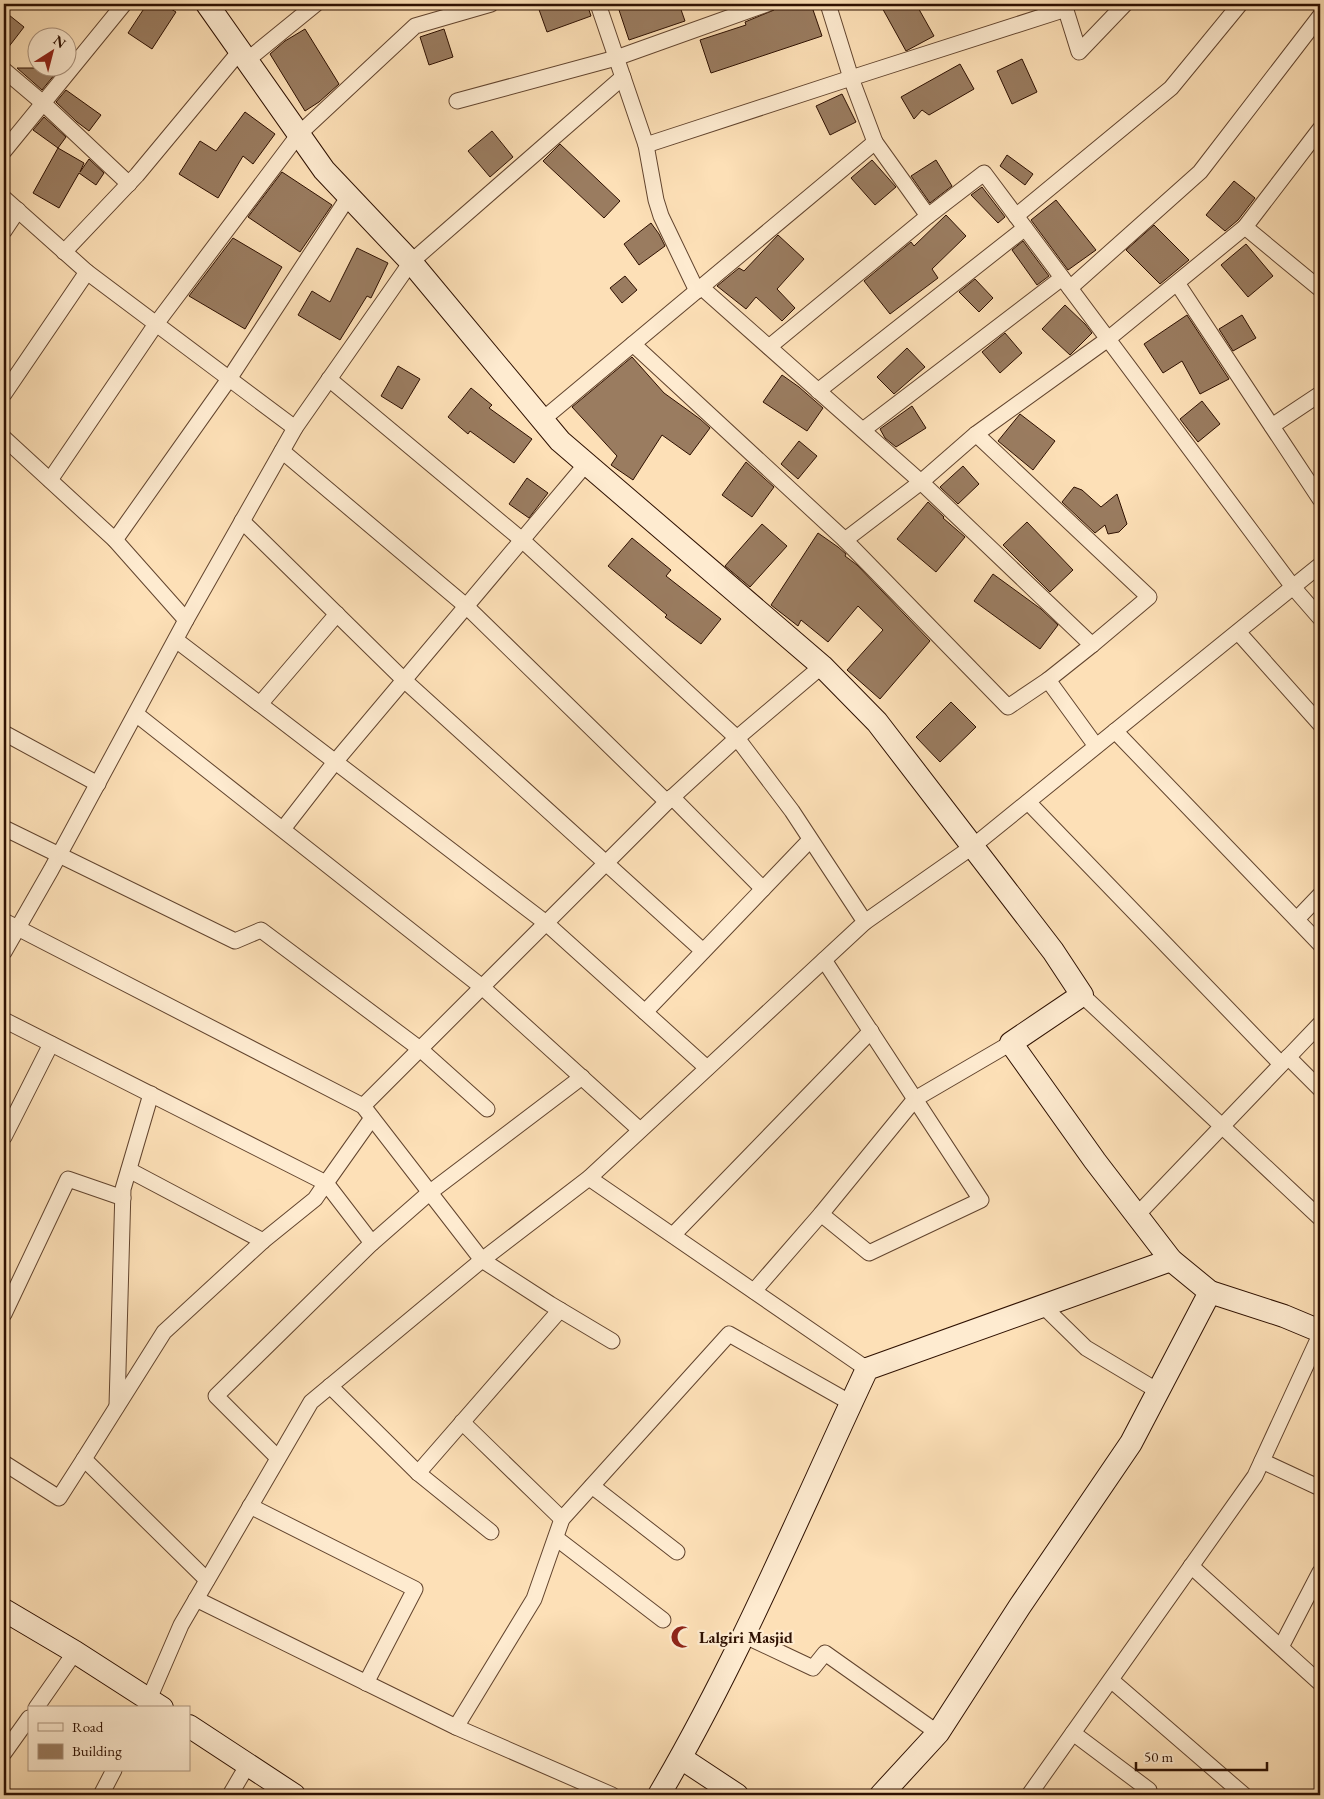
<svg xmlns="http://www.w3.org/2000/svg" width="1324" height="1799" font-family="'EB Garamond',serif">
  <style>
    .building { fill: #9a7c60; stroke: #2e1001 }
    .lines { fill: none; stroke-linecap: round; stroke-linejoin: round }
    .street-casing { stroke: #62442e; stroke-width: 17 }
    .secondary-casing { stroke: #2e1001; stroke-width: 24 }
    .street { stroke: #feebd0; stroke-width: 15 }
    .secondary { stroke: #feebd0; stroke-width: 22 }
    .labels { text-anchor: middle; stroke-width: 4.5; stroke-linejoin: round; paint-order: stroke }
    .poi-label { font-size: 16px; font-weight: bold; fill: #2e1001; stroke: #feebd0; text-anchor: start }
  </style>
  <rect width="100%" height="100%" fill="#fde0b7"/>
  <filter id="stains"><feTurbulence type="fractalNoise" baseFrequency=".004" numOctaves="4"/><feColorMatrix values="0 0 0 0 .2 0 0 0 0 .09 0 0 0 0 .02 0 0 0 .5 -.17"/></filter>
  <radialGradient id="worn" r=".72"><stop offset=".6" stop-color="#630" stop-opacity="0"/><stop offset="1" stop-color="#630" stop-opacity=".3"/></radialGradient>
  <g class="building">
    <polygon points="147,4 163,4 176,12 152,49 128,33"/>
    <polygon points="537,4 587,4 591,16 547,32"/>
    <polygon points="617,4 679,4 685,21 629,40"/>
    <polygon points="776,4 796,4 797,8 811,4 822,36 711,73 700,40 746,25 745,22 774,10"/>
    <polygon points="880,4 916,4 934,36 906,51"/>
    <polygon points="4,11 24,27 4,53"/>
    <polygon points="305,29 339,84 319,102 305,111 270,54 285,41"/>
    <polygon points="444,29 453,57 429,65 420,37"/>
    <polygon points="1022,59 1037,92 1012,104 997,71"/>
    <polygon points="960,64 974,89 929,115 922,110 914,119 901,97"/>
    <polygon points="17,68 60,68 42,90"/>
    <polygon points="66,90 101,115 89,131 77,122 56,102"/>
    <polygon points="842,94 856,122 830,135 816,106"/>
    <polygon points="245,112 275,134 253,164 243,156 218,198 179,174 200,141 216,151"/>
    <polygon points="44,117 66,137 58,148 33,130"/>
    <polygon points="492,131 513,157 490,177 468,151"/>
    <polygon points="560,144 620,201 604,218 543,161"/>
    <polygon points="58,148 84,163 80,172 89,159 104,173 96,185 79,173 59,208 33,193"/>
    <polygon points="1007,155 1033,174 1025,185 1000,166"/>
    <polygon points="872,160 896,187 875,205 851,178"/>
    <polygon points="936,160 952,186 930,203 911,176"/>
    <polygon points="282,172 332,205 300,252 248,217"/>
    <polygon points="1234,181 1255,198 1238,220 1225,231 1206,215"/>
    <polygon points="982,187 1005,217 998,223 971,195"/>
    <polygon points="1056,200 1096,250 1068,270 1031,220"/>
    <polygon points="946,215 966,236 932,269 938,278 890,314 864,281 911,242 914,246"/>
    <polygon points="651,223 659,234 665,246 639,265 624,244"/>
    <polygon points="1154,225 1189,260 1160,284 1126,250"/>
    <polygon points="778,235 804,259 777,289 795,308 782,321 756,297 746,309 717,286 739,268 744,271"/>
    <polygon points="233,238 282,267 245,329 189,296"/>
    <polygon points="1023,241 1049,276 1037,285 1012,250"/>
    <polygon points="1246,244 1273,276 1248,297 1221,265"/>
    <polygon points="357,248 388,263 371,298 367,296 340,340 298,315 312,291 330,302"/>
    <polygon points="625,276 637,290 622,303 610,288"/>
    <polygon points="975,279 993,298 979,312 959,292"/>
    <polygon points="1065,305 1085,324 1092,333 1070,355 1042,329"/>
    <polygon points="1187,315 1229,379 1200,394 1182,361 1163,373 1144,344"/>
    <polygon points="1242,315 1256,338 1233,351 1219,329"/>
    <polygon points="1005,333 1022,353 1000,373 982,352"/>
    <polygon points="907,348 925,367 894,394 877,377"/>
    <polygon points="632,357 664,393 700,419 710,428 690,455 662,435 633,480 611,465 617,456 572,407"/>
    <polygon points="398,366 420,379 402,409 381,396"/>
    <polygon points="782,375 799,387 823,408 807,431 763,402"/>
    <polygon points="471,388 492,405 489,408 532,439 514,463 470,431 468,434 448,417"/>
    <polygon points="1202,401 1220,424 1198,442 1180,419"/>
    <polygon points="912,406 926,428 896,447 885,438 880,429"/>
    <polygon points="1020,414 1055,441 1033,470 998,441"/>
    <polygon points="799,441 817,456 798,479 781,464"/>
    <polygon points="746,462 774,487 752,517 722,495"/>
    <polygon points="963,466 979,484 958,504 940,487"/>
    <polygon points="527,478 548,493 529,518 509,504"/>
    <polygon points="1074,487 1082,490 1101,507 1117,494 1127,524 1119,532 1108,534 1105,525 1095,533 1062,502"/>
    <polygon points="928,502 944,517 943,518 965,537 936,572 897,539"/>
    <polygon points="1027,522 1073,570 1050,592 1003,545"/>
    <polygon points="762,524 787,546 750,587 725,566"/>
    <polygon points="818,533 838,547 846,554 845,556 857,565 930,641 880,699 847,670 883,630 858,606 828,642 801,620 798,626 771,605"/>
    <polygon points="632,538 671,570 666,576 721,619 701,644 665,617 667,615 608,566"/>
    <polygon points="993,574 1041,609 1058,625 1040,649 974,601"/>
    <polygon points="951,702 976,727 940,762 916,737"/>
  </g>
  <g class="lines">
    <defs>
      <g id="street">
        <polyline points="828,4 851,78 1066,9"/>
        <polyline points="1064,4 1079,52 1125,4"/>
        <polyline points="246,61 316,4"/>
        <polyline points="4,70 43,103 129,184"/>
        <polyline points="457,101 616,58 767,4"/>
        <polyline points="875,142 928,216 984,173 1293,587 1320,618"/>
        <polyline points="646,145 656,200 661,216 697,291"/>
        <polyline points="4,151 124,4"/>
        <polyline points="4,198 87,272 295,428"/>
        <polyline points="1016,216 1171,88 1240,4"/>
        <polyline points="1245,227 1320,289"/>
        <polyline points="4,231 18,210"/>
        <polyline points="64,252 137,175 240,51"/>
        <polyline points="1177,283 1320,499"/>
        <polyline points="701,287 921,482 1092,645 1048,680"/>
        <polyline points="1070,288 1200,172 1320,16"/>
        <polyline points="633,344 845,540 921,482 976,434 1108,339 1245,227 1320,129"/>
        <polyline points="769,347 928,216"/>
        <polyline points="818,391 1025,228"/>
        <polyline points="4,394 87,272"/>
        <polyline points="542,420 875,142 851,78 646,145 598,4"/>
        <polyline points="1272,426 1320,394"/>
        <polyline points="863,430 1062,278"/>
        <polyline points="976,434 1149,597 1092,645"/>
        <polyline points="4,438 115,540 186,620"/>
        <polyline points="282,451 466,606 667,802"/>
        <polyline points="50,480 156,324 299,134 415,26 491,4"/>
        <polyline points="242,521 404,680 703,951"/>
        <polyline points="115,540 229,379 349,196"/>
        <polyline points="845,540 1008,707 1048,680 1096,746"/>
        <polyline points="1238,632 1320,724"/>
        <polyline points="176,640 546,923 707,1068"/>
        <polyline points="260,704 337,614"/>
        <polyline points="136,714 482,987 640,1130"/>
        <polyline points="1115,731 1320,944"/>
        <polyline points="4,733 98,784"/>
        <polyline points="672,797 763,889"/>
        <polyline points="1028,802 1281,1064"/>
        <polyline points="4,828 235,941 261,930 420,1049 487,1109"/>
        <polyline points="283,829 335,762 586,464"/>
        <polyline points="1297,919 1320,895"/>
        <polyline points="4,921 363,1106 482,1260 550,1304 612,1341"/>
        <polyline points="865,922 972,847 1320,565"/>
        <polyline points="4,952 51,870 186,620 295,428 411,262 623,77"/>
        <polyline points="1082,995 1320,1218"/>
        <polyline points="645,1012 810,840"/>
        <polyline points="4,1020 326,1183 372,1118"/>
        <polyline points="1288,1057 1320,1089"/>
        <polyline points="363,1106 667,802 737,738 822,666"/>
        <polyline points="4,1137 51,1044"/>
        <polyline points="129,1170 263,1241"/>
        <polyline points="589,1178 867,1369"/>
        <polyline points="821,1214 869,1253 981,1200 824,960"/>
        <polyline points="1137,1215 1320,1024"/>
        <polyline points="673,1235 871,1031"/>
        <polyline points="372,1243 429,1193 582,1077"/>
        <polyline points="754,1291 821,1214 915,1099 1011,1043"/>
        <polyline points="1043,1306 1086,1348 1158,1391"/>
        <polyline points="4,1314 68,1179 123,1198"/>
        <polyline points="330,1386 418,1473 491,1532"/>
        <polyline points="117,1406 123,1189 151,1094"/>
        <polyline points="462,1422 562,1519"/>
        <polyline points="1262,1461 1320,1488"/>
        <polyline points="4,1463 59,1498 84,1459"/>
        <polyline points="418,1473 560,1310"/>
        <polyline points="592,1486 677,1552"/>
        <polyline points="250,1506 415,1589 366,1683"/>
        <polyline points="556,1538 663,1620"/>
        <polyline points="1191,1566 1320,1683"/>
        <polyline points="207,1580 84,1459 164,1332 263,1241 315,1199 326,1183 372,1243 216,1396 278,1458"/>
        <polyline points="196,1599 456,1727"/>
        <polyline points="743,1635 813,1668 825,1653 938,1733"/>
        <polyline points="1281,1647 1320,1572"/>
        <polyline points="1111,1680 1244,1795"/>
        <polyline points="146,1706 181,1625 311,1402 482,1260 589,1178 865,922 792,811 737,738 522,540 329,379"/>
        <polyline points="36,1708 75,1652"/>
        <polyline points="1073,1733 1149,1790 1145,1795"/>
        <polyline points="4,1753 29,1718"/>
        <polyline points="101,1795 114,1770"/>
        <polyline points="230,1795 247,1766"/>
        <polyline points="612,1795 456,1727 534,1599 562,1519 729,1334 851,1403"/>
        <polyline points="1029,1795 1255,1476 1320,1335"/>
      </g>
      <g id="secondary">
        <polyline points="207,4 324,170 411,262 560,441 822,666 877,722 1053,951 1082,995 1011,1043 1095,1161 1171,1260 1210,1292 1284,1316 1320,1331"/>
        <polyline points="4,1610 75,1652 162,1708"/>
        <polyline points="189,1726 294,1795"/>
        <polyline points="681,1758 737,1795"/>
        <path d="M659 1795C739 1659 800 1512 867 1369L1171 1260"/>
        <polyline points="881,1795 938,1733 1020,1606 1131,1443 1210,1292"/>
      </g>
    </defs>
    <use href="#street" class="street-casing"/>
    <use href="#secondary" class="secondary-casing"/>
    <use href="#street" class="street"/>
    <use href="#secondary" class="secondary"/>
  </g>
  <defs>
    <symbol id="mosque-bare" viewBox="-9 -9 18 18"><path d="M3.5-4.9A6 6 0 1 0 3.5 4.9A5 5 0 1 1 3.5-4.9Z" fill="#8f2418" stroke="#feebd0" stroke-width="2.5" paint-order="stroke"/></symbol>
  </defs>
  <g fill-rule="evenodd">
    <use href="#mosque-bare" x="666" y="1621" width="32" height="32"/>
  </g>
  <g class="labels">
    <g class="poi-label">
      <text x="699" y="1643">Lalgiri Masjid</text>
    </g>
  </g>
  <rect width="1324" height="1799" fill="none" stroke="#fde0b7" stroke-width="20"/>
  <rect x="5" y="5" width="1314" height="1789" fill="none" stroke="#2e1001" stroke-width="2.5"/>
  <rect x="10" y="10" width="1304" height="1779" fill="none" stroke="#2e1001"/>
  <rect x="28" y="1706" width="162" height="65" fill="#feebd0" stroke="#ab937d"/>
  <rect x="38" y="1723" width="25" height="8" fill="#feebd0" stroke="#ab937d"/>
  <text x="72" y="1732" font-size="15" fill="#2e1001">Road</text>
  <rect x="38" y="1744" width="25" height="15" fill="#9a7c60" stroke="#ab937d"/>
  <text x="72" y="1756" font-size="15" fill="#2e1001">Building</text>
  <g transform="translate(52 52) rotate(36)"><circle r="24" fill="#feebd0" stroke="#ab937d"/>
  <path d="M0-4L9 19L0 12L-9 19Z" fill="#8f2418"/>
  <text y="-8" font-size="14" font-weight="bold" text-anchor="middle" fill="#2e1001">N</text>
  </g>
  <path d="M1136 1762v8h131v-8" fill="none" stroke="#2e1001" stroke-width="2.5"/>
  <text x="1144" y="1762" font-size="15" fill="#2e1001" stroke="#feebd0" stroke-width="4" paint-order="stroke">50 m</text>
  <rect width="100%" height="100%" filter="url(#stains)"/>
  <rect width="100%" height="100%" fill="url(#worn)"/>
</svg>
